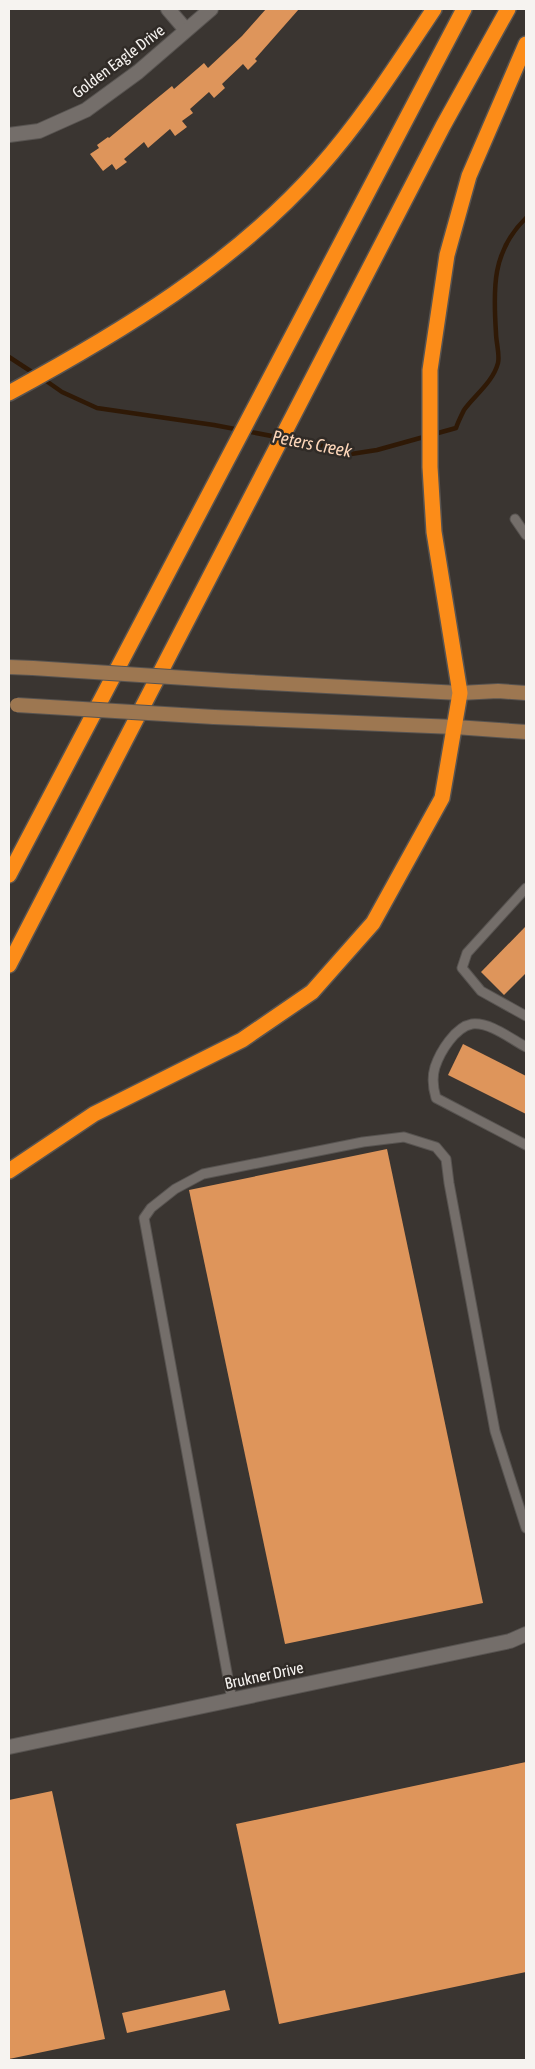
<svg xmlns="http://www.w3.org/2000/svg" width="535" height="2069" font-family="'Asap Condensed',sans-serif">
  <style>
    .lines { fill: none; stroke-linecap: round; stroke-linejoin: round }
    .stream { stroke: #2f1906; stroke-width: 4.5 }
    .building { fill: #de955b }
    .service-casing { stroke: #585451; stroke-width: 11 }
    .minor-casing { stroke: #585451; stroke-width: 16 }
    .secondary-casing { stroke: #585451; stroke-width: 16 }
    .motorway-casing { stroke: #585451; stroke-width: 18 }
    .service { stroke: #746e6a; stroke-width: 9 }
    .minor { stroke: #746e6a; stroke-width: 14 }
    .secondary { stroke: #9d7751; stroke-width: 14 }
    .motorway { stroke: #fc8c18; stroke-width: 15 }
    .secondary-bridge-casing { stroke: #585451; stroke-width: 16; stroke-linecap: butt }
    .secondary-bridge { stroke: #9d7751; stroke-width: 14 }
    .labels { text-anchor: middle; stroke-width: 5; stroke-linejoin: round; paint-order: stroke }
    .street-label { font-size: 16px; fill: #f6f3f0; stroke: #302b27 }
    .water-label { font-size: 18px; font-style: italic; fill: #fdd6b9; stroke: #302b27 }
  </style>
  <rect width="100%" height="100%" fill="#3a3531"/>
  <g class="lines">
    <g class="stream">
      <polyline points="9,357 35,374"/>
      <path d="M42 378 62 392 97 408 214 425 324 446 351 454 377 450 456 428C458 422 461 416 464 410 475 395 493 382 498 363 500 355 496 342 496 333 493 288 492 251 526 218"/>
    </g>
  </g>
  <g class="building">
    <polygon points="266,9 299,9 255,59 257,61 248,70 243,64 222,84 225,88 214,98 209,92 190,109 193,113 182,121 187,127 175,136 170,129 148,148 144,142 124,159 127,162 116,170 112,164 103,171 90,154 99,148 97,145 108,137 109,138 150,104 172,86 174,89 204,63 208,68 242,36"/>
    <polygon points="526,926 526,973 504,995 481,972"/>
    <polygon points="463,1044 526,1076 526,1114 448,1075"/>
    <polygon points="387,1149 483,1603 285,1644 189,1190"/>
    <polygon points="526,1762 526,1972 279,2024 236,1824"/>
    <polygon points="52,1791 105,2039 9,2059 9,1800"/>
    <polygon points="225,1990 230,2010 127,2033 122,2013"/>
  </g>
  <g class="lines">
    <defs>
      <g id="service">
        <polyline points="515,519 526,535"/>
        <polyline points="526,888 467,953 462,968 481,991 526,1016"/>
        <path d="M526 1047C511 1039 490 1022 472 1024 455 1027 440 1052 435 1067 432 1077 433 1088 436 1098L526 1145"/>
        <polyline points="232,1700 144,1218 151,1208 175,1189 203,1174 363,1142 404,1137 436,1147 446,1159 449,1183 495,1431 526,1528"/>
      </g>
      <g id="minor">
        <polyline points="168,9 186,30"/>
        <polyline points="9,135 39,131 86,110 138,72 211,9"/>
        <polyline points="9,1747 510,1641 526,1634"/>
      </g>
      <g id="secondary">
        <polyline points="9,667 33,668"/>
        <polyline points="232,681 460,693 498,691 526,693"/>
        <polyline points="214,717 455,727 526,732"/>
      </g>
      <g id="motorway">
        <path d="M9 393C121 332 233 265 319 168 362 120 398 63 434 9"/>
        <polyline points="9,875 464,9"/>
        <polyline points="9,965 443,126 508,9"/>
        <polyline points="9,1171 94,1114 242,1040 312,992 373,923 442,798 460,693 434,532 430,467 430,370 447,255 469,176 526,44"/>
      </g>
    </defs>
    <use href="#service" class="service-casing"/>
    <use href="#minor" class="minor-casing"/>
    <use href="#secondary" class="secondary-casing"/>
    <use href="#motorway" class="motorway-casing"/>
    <use href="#service" class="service"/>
    <use href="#minor" class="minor"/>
    <use href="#secondary" class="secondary"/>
    <use href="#motorway" class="motorway"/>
    <defs>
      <g id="secondary-bridge">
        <polyline points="33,668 232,681"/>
        <polyline points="17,705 214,717"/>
      </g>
    </defs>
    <use href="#secondary-bridge" class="secondary-bridge-casing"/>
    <use href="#secondary-bridge" class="secondary-bridge"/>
  </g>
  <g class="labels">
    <g class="street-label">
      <text transform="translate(118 61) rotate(-37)" y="6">Golden Eagle Drive</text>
      <text transform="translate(264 1675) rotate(-12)" y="6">Brukner Drive</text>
    </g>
    <g class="water-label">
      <text transform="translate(312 444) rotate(11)" y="6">Peters Creek</text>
    </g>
  </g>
  <rect width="535" height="2069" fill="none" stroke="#f6f3f0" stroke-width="20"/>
</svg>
